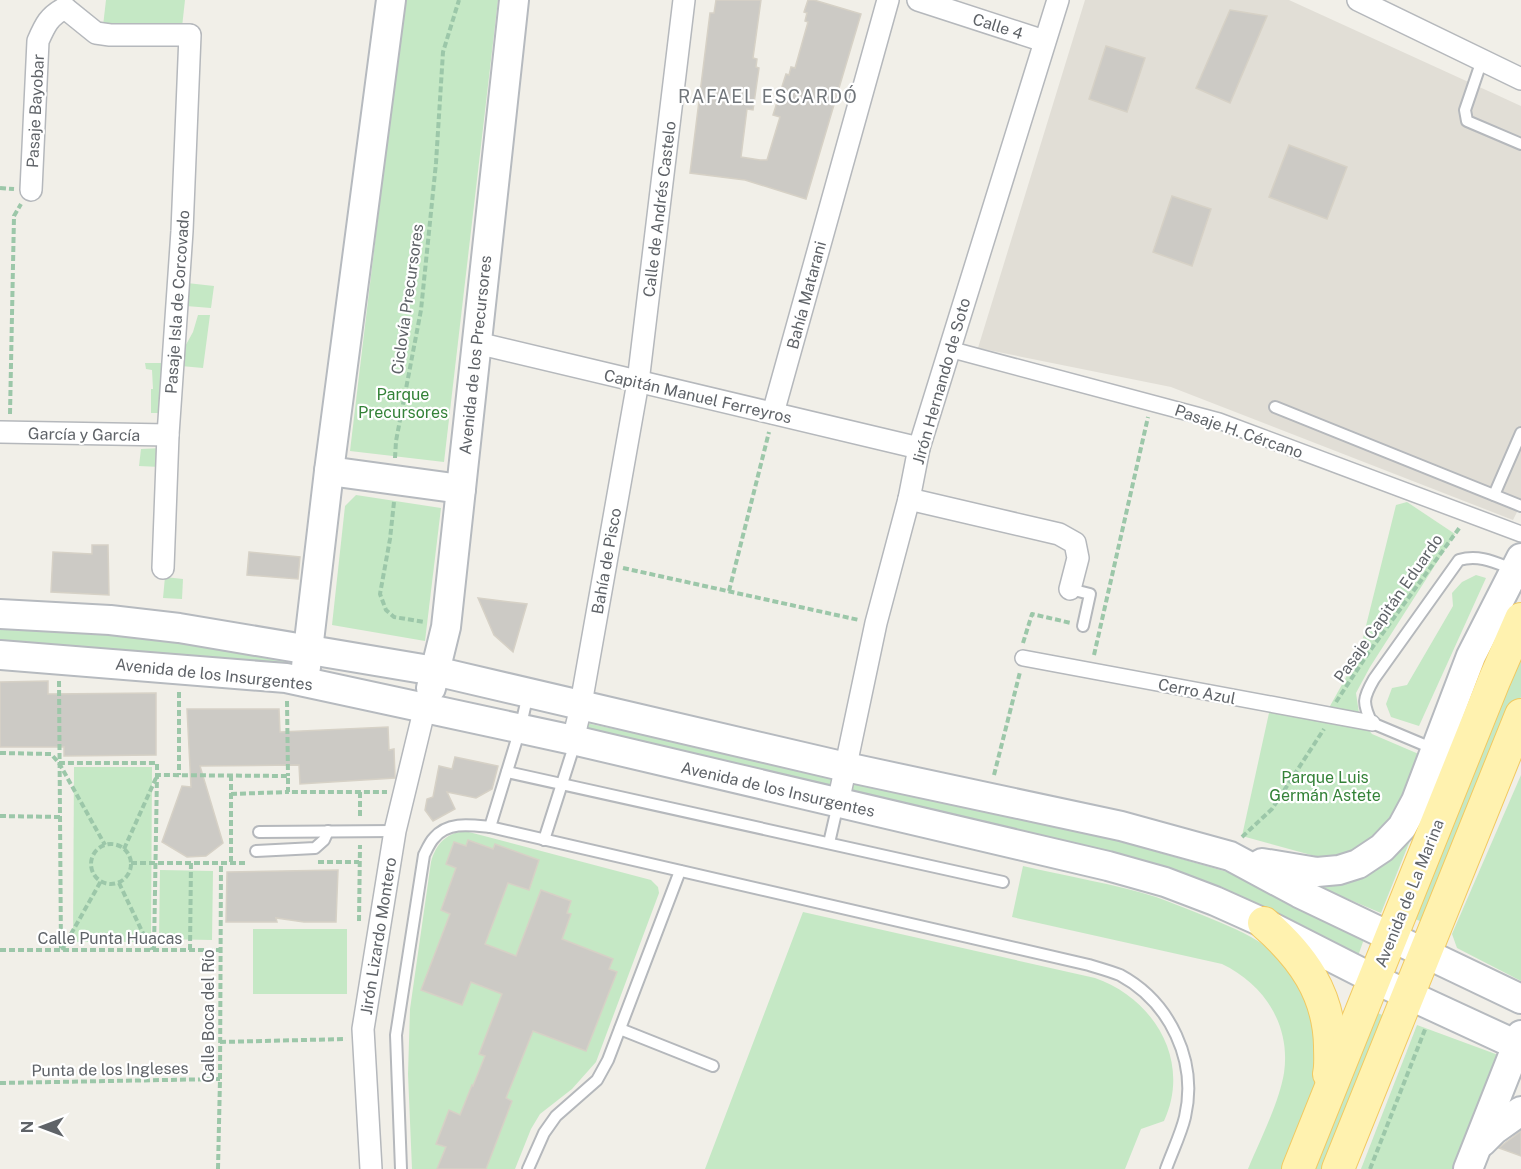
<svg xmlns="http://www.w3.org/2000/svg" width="1521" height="1169" font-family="'Public Sans',sans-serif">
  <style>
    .education { fill: #e1ded6 }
    .green { fill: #c5e8c5 }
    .building { fill: #cccac5; stroke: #d6d1c6; stroke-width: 1.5 }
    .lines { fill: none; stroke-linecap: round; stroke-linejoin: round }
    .service-casing { stroke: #b5b8bc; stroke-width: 14 }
    .pedestrian-casing { stroke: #b5b8bc; stroke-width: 18 }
    .minor-casing { stroke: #b5b8bc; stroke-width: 24 }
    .secondary-casing { stroke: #b6babf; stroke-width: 32 }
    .primary-casing { stroke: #f2c960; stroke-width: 34 }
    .path { stroke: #9cc7a9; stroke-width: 4; stroke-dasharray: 6 3; stroke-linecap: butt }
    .service { stroke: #fff; stroke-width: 10 }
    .pedestrian { stroke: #fff; stroke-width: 15 }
    .minor { stroke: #fff; stroke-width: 21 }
    .secondary { stroke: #fff; stroke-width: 28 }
    .primary { stroke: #fff2af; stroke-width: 32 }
    .labels { text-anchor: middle; stroke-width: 4.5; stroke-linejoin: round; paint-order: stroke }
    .street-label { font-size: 16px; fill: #5f6368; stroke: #fff }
    .park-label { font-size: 16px; fill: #348238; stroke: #fff }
    .neighbourhood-label { font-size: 18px; letter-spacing: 1.5px; fill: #70757a; stroke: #fff }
  </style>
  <rect width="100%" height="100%" fill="#f1efe8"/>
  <polygon class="education" points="1085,0 1289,0 1521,106 1521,504 1513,520 1171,387 978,348"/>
  <g class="green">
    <polygon points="106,0 185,0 182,27 103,26"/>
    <polygon points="404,0 498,0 444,462 350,451"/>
    <polygon points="187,283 214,286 211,308 186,306"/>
    <polygon points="198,315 210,315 203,368 181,366 183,350 193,332"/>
    <path d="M145 363H161C166 379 165 397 159 413H151V389H153L152 370 146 369Z"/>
    <polygon points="162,448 160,467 139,466 141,449"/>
    <polygon points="356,495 441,508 425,641 332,625 345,506"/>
    <polygon points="1407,502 1455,534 1370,667 1356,693 1360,720 1372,734 1421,755 1399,814 1370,852 1333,861 1242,836 1269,713 1325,715 1359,654 1396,505"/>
    <polygon points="1476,575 1486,578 1419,726 1391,717 1386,704 1392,688 1407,685 1453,606 1452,593 1462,582"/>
    <polygon points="165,577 183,579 182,599 163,598"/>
    <polygon points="0,625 106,632 285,658 284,670 0,643"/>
    <polygon points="1521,652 1521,697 1424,923 1411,917"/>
    <polygon points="586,723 676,742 704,743 1041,819 1231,873 1364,939 1357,959 1219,890 585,734"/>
    <polygon points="74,767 152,767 151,942 73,942"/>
    <polygon points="1521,775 1521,981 1457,948 1452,934"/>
    <path d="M465 831 651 880 658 887 659 893 596 1062 572 1089 540 1114 531 1129 515 1169H412L408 1074 410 1009 431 862C436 844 446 833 465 831Z"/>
    <polygon points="1413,833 1381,913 1310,883"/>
    <path d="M1023 866C1066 876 1114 884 1156 897 1173 903 1190 910 1207 917 1226 925 1247 933 1264 945 1300 970 1322 1027 1317 1070 1314 1103 1297 1137 1285 1169H1248C1260 1140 1279 1103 1284 1073 1291 1025 1264 984 1222 964L1012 917Z"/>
    <polygon points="160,870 213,871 212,940 159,939"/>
    <path d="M803 912 1095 978C1153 998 1192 1060 1164 1121L1141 1129 1125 1169H705Z"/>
    <rect x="253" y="929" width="94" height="65"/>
    <polygon points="1371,1010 1389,1018 1330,1169 1309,1169"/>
    <polygon points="1417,1025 1501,1056 1456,1169 1361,1169"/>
  </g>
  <g class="building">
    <polygon points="716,0 761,0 753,58 757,59 756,67 759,68 753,110 747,109 741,157 760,160 767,160 780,117 773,115 786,74 789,75 791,67 795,68 808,22 805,21 807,13 804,12 808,0 814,0 861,14 806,199 745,180 690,173 710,13 714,13"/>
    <polygon points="1230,10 1267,16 1230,103 1196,88"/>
    <polygon points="1106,46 1145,58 1127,112 1089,99"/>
    <polygon points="1289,145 1347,167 1327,219 1269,197"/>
    <polygon points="1172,196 1211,209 1192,266 1153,252"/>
    <polygon points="92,545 108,545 109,595 51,592 53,552 92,554"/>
    <polygon points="249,552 300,557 298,579 247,575"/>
    <polygon points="478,598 527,604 513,652 494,635"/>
    <polygon points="48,681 48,694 156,693 156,755 64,756 64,747 0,747 0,682"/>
    <polygon points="187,709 279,709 280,732 388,727 389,750 394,749 395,778 300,784 299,765 200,766 223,843 206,856 187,857 162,842 182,786 191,787"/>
    <polygon points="455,757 498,766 492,789 476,798 447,792 455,809 433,821 425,810 427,799 433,797 439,766 452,769"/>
    <polygon points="468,840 493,849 495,844 539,860 529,890 508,883 485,944 516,956 541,890 571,901 567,913 571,914 562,939 613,959 609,969 617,972 586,1051 533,1031 506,1098 512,1101 486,1169 437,1169 446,1147 436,1144 449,1110 460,1115 472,1085 473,1086 485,1056 479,1054 502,994 471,982 462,1005 421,990 450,914 441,910 456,868 446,864 454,842 466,846"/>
    <polygon points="338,870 336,922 304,922 276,918 277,922 226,922 227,872"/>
    <polygon points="1521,1131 1521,1156 1499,1148 1505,1143"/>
  </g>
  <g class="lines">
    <defs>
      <g id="service">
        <polyline points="1482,60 1465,110 1467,121 1521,144"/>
        <polyline points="1275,407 1521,506"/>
        <polyline points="1494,495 1521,433"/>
        <polyline points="1070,589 1090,594 1083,626"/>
        <path d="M1434 749 1372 723C1362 703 1363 698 1374 679L1459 560C1480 554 1496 563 1515 570"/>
        <polyline points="507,772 1003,882"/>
        <polyline points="490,827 520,729 528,694"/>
        <polyline points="259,832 395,831"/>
        <polyline points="544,840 575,743"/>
        <polyline points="829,843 838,804"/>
        <polyline points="256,851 315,848 324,840 328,831"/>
        <polyline points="620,1029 713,1066"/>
        <path d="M401 1169 396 1035 424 855C427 849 430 842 434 838 448 821 471 825 490 827L1089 965C1099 968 1110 971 1120 975 1170 1002 1198 1061 1185 1117 1181 1134 1172 1152 1166 1169"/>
        <polyline points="528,1169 544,1133 556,1116 597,1080 608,1060 680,871"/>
      </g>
      <g id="pedestrian">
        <polyline points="949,349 1219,421 1521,534"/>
        <polyline points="1023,658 1372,723"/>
      </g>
      <g id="minor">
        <polyline points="918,0 1044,41"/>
        <polyline points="1358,0 1521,79"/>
        <polyline points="65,8 96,33 110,35 190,35 182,231 168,435 163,568"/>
        <path d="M31 190 38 41C45 25 49 16 65 8"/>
        <polyline points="477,343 919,448"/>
        <polyline points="773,413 888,0"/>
        <polyline points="0,432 168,435"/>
        <polyline points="909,499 1059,534 1075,543 1078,558 1070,589"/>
        <polyline points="573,740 579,715 638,382 684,0"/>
        <polyline points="838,803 876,623 909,499 919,448 1058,0"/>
        <polyline points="371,1169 363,1029 395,831 425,707"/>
      </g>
      <g id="secondary">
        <polyline points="329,471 461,489"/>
        <polyline points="0,614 110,620 179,628 435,671 846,767 1121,826 1230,856 1299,893 1521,999"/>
        <polyline points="0,655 286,678 573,740 1108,866 1165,882 1215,901 1264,923 1374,979 1521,1047"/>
        <polyline points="306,667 329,471 391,0"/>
        <polyline points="431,688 446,627 514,0"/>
        <polyline points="1262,863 1317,872 1339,870 1358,864 1382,848 1402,827 1416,801 1471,656 1521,558"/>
        <polyline points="1482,1142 1494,1130 1521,1111"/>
        <polyline points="1468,1169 1521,1035"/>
      </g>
      <g id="primary">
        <path d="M1264 923C1302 956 1329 993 1330 1046 1330 1055 1331 1065 1329 1074"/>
        <polyline points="1298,1169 1494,681 1521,619"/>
        <polyline points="1338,1169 1521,715"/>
      </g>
    </defs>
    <use href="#service" class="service-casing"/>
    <use href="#pedestrian" class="pedestrian-casing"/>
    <use href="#minor" class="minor-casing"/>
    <use href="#secondary" class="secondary-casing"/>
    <use href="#primary" class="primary-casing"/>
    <g class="path">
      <polyline points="0,188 14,189"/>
      <polyline points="10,414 14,216 21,204"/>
      <polyline points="395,458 396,441 421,310 436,163 443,52 459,0"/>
      <polyline points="394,502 390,539 380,594 386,610 394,617 424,622"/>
      <polyline points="623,568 859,620"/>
      <polyline points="729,591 769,432"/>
      <polyline points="1023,643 1032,614 1071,623"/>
      <polyline points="1094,655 1148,417"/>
      <polyline points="59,681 61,950"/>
      <polyline points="179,692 179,775"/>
      <polyline points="287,701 288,776"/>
      <polyline points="1336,702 1369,652 1460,527"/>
      <polyline points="0,753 51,754 59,763 157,763 157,775 288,776 288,792 387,792"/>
      <polyline points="59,763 105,845"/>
      <polyline points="231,775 231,863"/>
      <polyline points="994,775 1020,672"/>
      <polyline points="360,792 360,819"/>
      <polyline points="231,794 288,792"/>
      <polyline points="0,816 60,817"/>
      <polyline points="1242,837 1272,809 1324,729"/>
      <circle cx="111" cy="864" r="20"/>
      <polyline points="124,849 156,778"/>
      <polyline points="318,862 359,862"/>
      <polyline points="131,863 248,863"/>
      <polyline points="119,883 151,950"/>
      <polyline points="359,921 360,845"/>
      <polyline points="0,950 221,950"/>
      <polyline points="62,950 101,881"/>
      <polyline points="154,950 157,775"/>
      <polyline points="190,950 191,863"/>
      <polyline points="220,1042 346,1039"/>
      <polyline points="0,1083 220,1079"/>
      <polyline points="218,1169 220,1079 221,863"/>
      <polyline points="1370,1169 1426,1027"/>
    </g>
    <use href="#service" class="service"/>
    <use href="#pedestrian" class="pedestrian"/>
    <use href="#minor" class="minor"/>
    <use href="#secondary" class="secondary"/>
    <use href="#primary" class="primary"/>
  </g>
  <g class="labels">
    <g class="street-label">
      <text transform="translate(998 26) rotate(18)" y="6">Calle 4</text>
      <text transform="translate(35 111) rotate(-87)" y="6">Pasaje Bayobar</text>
      <text transform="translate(659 209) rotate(-83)" y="6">Calle de Andrés Castelo</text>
      <text transform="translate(806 295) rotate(-75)" y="6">Bahía Matarani</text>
      <text transform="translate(407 299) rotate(-82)" y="6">Ciclovía Precursores</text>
      <text transform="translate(177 302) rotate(-86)" y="6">Pasaje Isla de Corcovado</text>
      <text transform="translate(475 355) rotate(-84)" y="6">Avenida de los Precursores</text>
      <text transform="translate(941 381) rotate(-74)" y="6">Jirón Hernando de Soto</text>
      <text transform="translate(698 396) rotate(13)" y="6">Capitán Manuel Ferreyros</text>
      <text transform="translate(1239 431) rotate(19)" y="6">Pasaje H. Cércano</text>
      <text transform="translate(84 434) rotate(1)" y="6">García y García</text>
      <text transform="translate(606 561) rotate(-80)" y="6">Bahía de Pisco</text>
      <text transform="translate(1388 608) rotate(-55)" y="6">Pasaje Capitán Eduardo</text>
      <text transform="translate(214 674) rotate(6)" y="6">Avenida de los Insurgentes</text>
      <text transform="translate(1197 691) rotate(11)" y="6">Cerro Azul</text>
      <text transform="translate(778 789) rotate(13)" y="6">Avenida de los Insurgentes</text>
      <text transform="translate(1409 893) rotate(-68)" y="6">Avenida de La Marina</text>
      <text transform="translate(378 936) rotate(-81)" y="6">Jirón Lizardo Montero</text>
      <text x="110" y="944">Calle Punta Huacas</text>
      <text transform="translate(208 1016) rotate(-90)" y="6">Calle Boca del Río</text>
      <text transform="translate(110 1069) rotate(-1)" y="6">Punta de los Ingleses</text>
    </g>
    <g class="park-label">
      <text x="403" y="400">Parque<tspan x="403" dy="18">Precursores</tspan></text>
      <text x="1325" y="783">Parque Luis<tspan x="1325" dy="18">Germán Astete</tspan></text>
    </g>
    <g class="neighbourhood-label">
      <text x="768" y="103">RAFAEL ESCARDÓ</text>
    </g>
  </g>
  <g transform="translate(42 1127) rotate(270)" stroke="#ffffff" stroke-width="4.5" paint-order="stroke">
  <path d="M0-4.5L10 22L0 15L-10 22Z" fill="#5f6368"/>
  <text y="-9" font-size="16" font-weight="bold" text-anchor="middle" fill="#5f6368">N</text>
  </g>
</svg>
